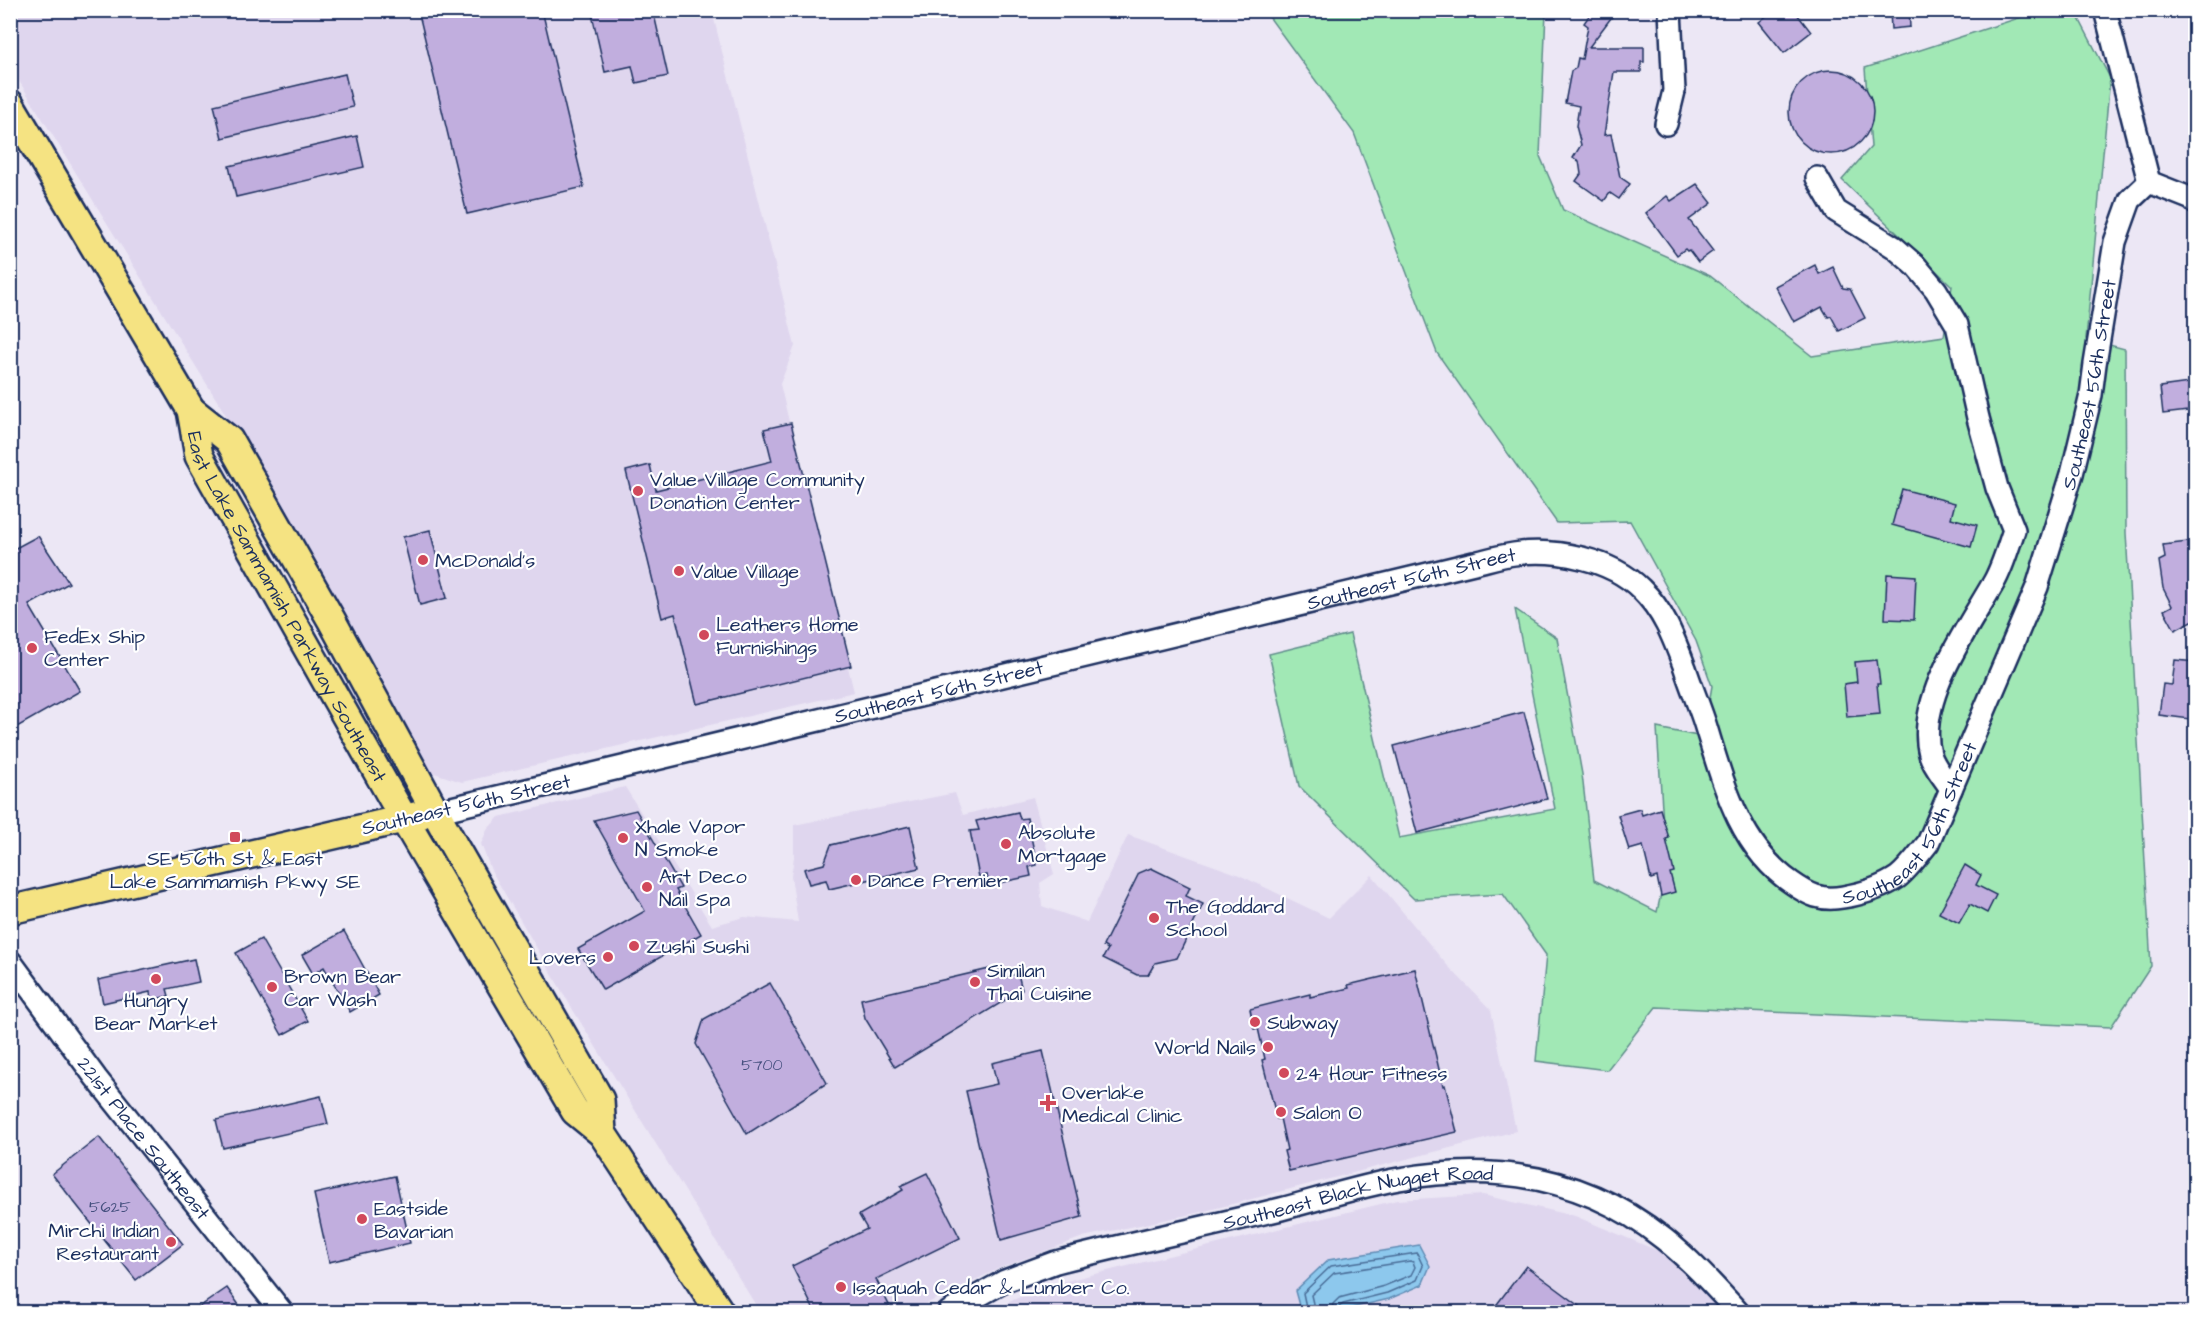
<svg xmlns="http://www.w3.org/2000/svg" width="2206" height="1323" font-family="'Architects Daughter',sans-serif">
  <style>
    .built { fill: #dfd6ee }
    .green { fill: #a1e8b5; stroke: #5e8c8a; stroke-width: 1.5 }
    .water { fill: #8dc8ed; stroke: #5f8bb4; stroke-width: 1.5 }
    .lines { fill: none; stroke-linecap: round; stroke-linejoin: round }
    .shore { stroke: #496c97; stroke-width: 1.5 }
    .building { fill: #c1aede; stroke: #1b2f5e; stroke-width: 1.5 }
    .minor-casing { stroke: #1b2f5e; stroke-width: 26 }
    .major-casing { stroke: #1b2f5e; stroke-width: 32 }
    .minor { stroke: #fff; stroke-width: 21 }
    .major { stroke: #f5e382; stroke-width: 27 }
    .poi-dot { fill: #d1495b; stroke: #fff; stroke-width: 2 }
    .labels { text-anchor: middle; stroke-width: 4.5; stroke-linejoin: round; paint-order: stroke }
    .number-label { font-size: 16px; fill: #444f7e }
    .street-label { font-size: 20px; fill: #1b2f5e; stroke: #fff }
    .poi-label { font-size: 20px; fill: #1b2f5e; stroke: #fff; text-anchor: start }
  </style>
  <rect width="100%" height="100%" fill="#ece7f5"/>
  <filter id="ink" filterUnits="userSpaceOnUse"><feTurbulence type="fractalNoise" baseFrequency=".0167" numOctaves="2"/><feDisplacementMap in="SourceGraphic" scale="12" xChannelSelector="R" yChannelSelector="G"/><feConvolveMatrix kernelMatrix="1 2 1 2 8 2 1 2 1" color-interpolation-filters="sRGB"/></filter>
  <g filter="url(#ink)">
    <g class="built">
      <polygon points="11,11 712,11 795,346 780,384 854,692 462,782 431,772 278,499 11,68"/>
      <polygon points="625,787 712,926 744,917 798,922 791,876 794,857 794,825 955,793 963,815 1033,797 1054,874 1040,883 1042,906 1087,922 1128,835 1237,874 1329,918 1372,875 1446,964 1491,1010 1516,1131 1201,1212 1083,1237 1002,1267 909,1312 760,1312 573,1010 491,870 481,844 487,830 499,817"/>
      <polygon points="1483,1195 1575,1216 1682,1261 1733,1312 991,1312 1015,1299 1062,1282 1397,1200"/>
    </g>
    <polygon class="green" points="1258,11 1546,11 1540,156 1563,210 1710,276 1812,356 1944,336 1952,286 1842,180 1871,147 1865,68 2040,11 2075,11 2110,78 2086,339 2125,349 2126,533 2151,966 2111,1027 1656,1007 1607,1070 1536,1061 1546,955 1503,894 1414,899 1299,786 1269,654 1350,634 1399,838 1555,809 1515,609 1557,638 1582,774 1594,880 1657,912 1666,871 1657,728 1703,737 1712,686 1696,641 1630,521 1557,523 1437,353 1354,133 1270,18"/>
    <polygon class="water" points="1419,1245 1430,1266 1422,1285 1389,1299 1334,1312 1300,1309 1295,1291 1328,1260"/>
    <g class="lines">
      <g class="shore">
        <polyline points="1307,1312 1303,1293 1331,1266 1417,1253 1423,1266 1417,1280 1387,1293 1343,1304 1339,1307 1339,1312"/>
        <polyline points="1315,1312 1311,1295 1334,1273 1410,1261 1413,1262 1415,1267 1411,1275 1384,1286 1339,1298 1333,1304 1331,1312"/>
      </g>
    </g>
    <g class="building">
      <polygon points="418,10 542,10 584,187 467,214"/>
      <polygon points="591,10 653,10 668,76 636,83 632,66 605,72"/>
      <polygon points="1593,10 1617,10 1589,47 1644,47 1644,62 1641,62 1641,72 1614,72 1604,135 1611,134 1620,177 1630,184 1619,199 1610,193 1604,201 1576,181 1581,174 1579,161 1573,158 1581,145 1576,126 1579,106 1565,103 1571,71 1576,68 1578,58 1582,59 1588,26 1584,23"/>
      <polygon points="1774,10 1794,10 1811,32 1784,53 1759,22"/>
      <polygon points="1909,10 1910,27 1891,29 1890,11"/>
      <circle cx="1831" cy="112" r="42"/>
      <polygon points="345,74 353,107 222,138 214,105"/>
      <polygon points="357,136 364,167 236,197 229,166"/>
      <polygon points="1697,184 1712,203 1689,220 1713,251 1698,262 1689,250 1687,251 1685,249 1677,255 1646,213 1667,196 1671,201"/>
      <polygon points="1815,265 1819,274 1833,267 1843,288 1850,289 1865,318 1839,331 1831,316 1828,317 1822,307 1794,322 1775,286"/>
      <polygon points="2196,382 2196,410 2163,414 2160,387"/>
      <polygon points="791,423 851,666 697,704 675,614 662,618 626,471 650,465 656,490 772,461 764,429"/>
      <polygon points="1902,489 1955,503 1951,518 1977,525 1971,547 1892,525"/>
      <polygon points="430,530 447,598 420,605 403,537"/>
      <polygon points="38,536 69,583 29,605 80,691 10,731 10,551"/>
      <polygon points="2196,541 2196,569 2190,572 2192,589 2196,596 2196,619 2175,630 2164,610 2172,606 2163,588 2159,561 2165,558 2163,545"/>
      <polygon points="1887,574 1916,576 1914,620 1885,619"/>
      <polygon points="1877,660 1880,684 1877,684 1880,714 1847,717 1844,684 1857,682 1855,662"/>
      <polygon points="2175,660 2196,662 2190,719 2159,715 2163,684 2172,685"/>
      <polygon points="1524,712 1547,799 1417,833 1394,746"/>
      <polygon points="1640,809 1642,815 1660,809 1669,838 1666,839 1674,872 1670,873 1675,892 1661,896 1657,877 1651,879 1643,846 1629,850 1618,815"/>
      <polygon points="636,810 681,888 676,890 701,934 603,990 578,949 645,911 594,820"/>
      <polygon points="1018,812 1020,819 1027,818 1037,865 1029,867 1031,876 989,885 987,875 979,877 970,831 979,830 976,821"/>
      <polygon points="910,826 919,868 829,889 826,880 809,884 804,869 824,864 831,845"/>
      <polygon points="1965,865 1981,875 1976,885 1996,895 1987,913 1970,904 1959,923 1939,913"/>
      <polygon points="1151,868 1190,887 1186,896 1203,904 1177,958 1155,963 1148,975 1137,975 1103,958 1108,949 1103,946 1139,873"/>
      <polygon points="344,931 379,995 350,1012 324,967 313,974 302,955"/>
      <polygon points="261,939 308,1021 282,1035 236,953"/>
      <polygon points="194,959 199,982 167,989 169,996 151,1000 150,992 103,1003 98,980"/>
      <polygon points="998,967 1001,978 1018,974 1022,990 895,1067 865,1018 861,999"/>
      <polygon points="1415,969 1443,1086 1445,1085 1457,1132 1289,1171 1284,1151 1287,1150 1280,1118 1277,1119 1262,1060 1265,1059 1258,1028 1254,1029 1250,1009 1310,994 1310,997 1349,988 1348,985"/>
      <polygon points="770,983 827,1083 747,1134 696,1044 704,1019"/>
      <polygon points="1043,1051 1082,1217 1001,1240 966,1091 997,1084 992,1063"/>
      <polygon points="321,1096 328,1124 223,1148 216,1120"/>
      <polygon points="99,1137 183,1244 136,1280 52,1174"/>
      <polygon points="927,1173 960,1238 876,1279 890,1307 879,1312 815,1312 792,1266 867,1229 859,1215 903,1190 900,1186"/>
      <polygon points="395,1176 410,1243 329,1262 314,1194"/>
      <polygon points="1526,1266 1588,1312 1491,1312"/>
      <polygon points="227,1288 244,1312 192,1312"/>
    </g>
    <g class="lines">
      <defs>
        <g id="minor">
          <polyline points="2105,10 2149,182"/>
          <polyline points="1666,124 1674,91 1670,10"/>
          <path d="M1817 178 1836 211 1894 247 1916 266 1936 290 1957 325 1978 418 1997 488 2014 530C2008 547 2003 566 1994 582 1969 626 1915 700 1930 754 1933 766 1945 779 1951 789"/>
          <polyline points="2149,182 2192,199 2196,203"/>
          <path id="s1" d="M435 812 1474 563C1487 560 1500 556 1514 554 1555 548 1611 559 1641 589 1664 611 1674 639 1685 668 1691 687 1699 705 1705 724 1723 782 1739 847 1792 883 1809 895 1821 901 1843 897 1861 894 1882 888 1898 877 1909 868 1919 854 1928 843L2037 587 2072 474 2091 395 2095 364 2115 242 2130 200 2149 182"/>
          <path id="s2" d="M10 961 96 1078 282 1312"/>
          <path id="s3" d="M949 1312 1005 1281 1056 1262C1130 1243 1206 1227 1281 1209 1320 1199 1360 1186 1399 1179 1496 1162 1587 1177 1664 1239 1692 1261 1715 1287 1738 1312"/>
        </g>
        <g id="major">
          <path id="s4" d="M10 104 191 410 199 456 404 819 575 1111 602 1133 720 1312"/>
          <polyline points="191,410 229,440 332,621 454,846 600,1100 602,1133"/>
          <polyline points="10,910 420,815"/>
        </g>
      </defs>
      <use href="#minor" class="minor-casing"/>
      <use href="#major" class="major-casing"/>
      <use href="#minor" class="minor"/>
      <use href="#major" class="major"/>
    </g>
  </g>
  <g class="poi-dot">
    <circle cx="638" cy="491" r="6"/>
    <circle cx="423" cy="560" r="6"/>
    <circle cx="679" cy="571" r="6"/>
    <circle cx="704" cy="635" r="6"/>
    <circle cx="32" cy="648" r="6"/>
    <rect x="229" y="831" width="12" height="12" rx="3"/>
    <circle cx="623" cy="838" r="6"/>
    <circle cx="1006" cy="844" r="6"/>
    <circle cx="856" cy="880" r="6"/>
    <circle cx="647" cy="887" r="6"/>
    <circle cx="1154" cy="918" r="6"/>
    <circle cx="634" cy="946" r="6"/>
    <circle cx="608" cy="957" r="6"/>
    <circle cx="156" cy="979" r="6"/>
    <circle cx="975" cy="982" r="6"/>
    <circle cx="272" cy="987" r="6"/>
    <circle cx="1255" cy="1022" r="6"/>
    <circle cx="1268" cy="1047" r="6"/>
    <circle cx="1284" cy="1073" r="6"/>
    <path d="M1045 1094h6v6h6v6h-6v6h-6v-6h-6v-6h6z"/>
    <circle cx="1281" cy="1112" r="6"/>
    <circle cx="362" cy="1219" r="6"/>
    <circle cx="171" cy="1242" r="6"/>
    <circle cx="841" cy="1287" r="6"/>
  </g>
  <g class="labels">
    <g class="number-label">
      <text x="762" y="1070">5700</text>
      <text x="110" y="1212">5625</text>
    </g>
    <g class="street-label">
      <text dy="7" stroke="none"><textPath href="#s1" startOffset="2228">Southeast 56th Street</textPath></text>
      <text dy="7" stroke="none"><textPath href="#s1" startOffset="1004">Southeast 56th Street</textPath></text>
      <text dy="7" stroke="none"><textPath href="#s4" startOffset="576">East Lake Sammamish Parkway Southeast</textPath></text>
      <text dy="7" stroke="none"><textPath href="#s1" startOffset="518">Southeast 56th Street</textPath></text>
      <text transform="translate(466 804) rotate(-13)" y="7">Southeast 56th Street</text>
      <text dy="7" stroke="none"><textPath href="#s1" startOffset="1742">Southeast 56th Street</textPath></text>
      <text dy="7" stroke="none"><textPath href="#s2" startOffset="222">221st Place Southeast</textPath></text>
      <text dy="7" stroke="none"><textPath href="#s3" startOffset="428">Southeast Black Nugget Road</textPath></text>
    </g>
    <g class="poi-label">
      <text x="650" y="486">Value Village Community<tspan x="650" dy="23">Donation Center</tspan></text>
      <text x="435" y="567">McDonald's</text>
      <text x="691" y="578">Value Village</text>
      <text x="716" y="631">Leathers Home<tspan x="716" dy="23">Furnishings</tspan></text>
      <text x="44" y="643">FedEx Ship<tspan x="44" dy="23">Center</tspan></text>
      <text x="635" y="833">Xhale Vapor<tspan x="635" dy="23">N Smoke</tspan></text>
      <text x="1018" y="839">Absolute<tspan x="1018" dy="23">Mortgage</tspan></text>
      <text x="235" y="865" text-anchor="middle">SE 56th St &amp; East<tspan x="235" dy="23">Lake Sammamish Pkwy SE</tspan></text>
      <text x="659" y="883">Art Deco<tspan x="659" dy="23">Nail Spa</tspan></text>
      <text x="868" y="887">Dance Premier</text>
      <text x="1166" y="913">The Goddard<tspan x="1166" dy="23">School</tspan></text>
      <text x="646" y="953">Zushi Sushi</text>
      <text x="596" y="964" text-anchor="end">Lovers</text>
      <text x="987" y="977">Similan<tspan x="987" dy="23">Thai Cuisine</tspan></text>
      <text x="284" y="983">Brown Bear<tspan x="284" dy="23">Car Wash</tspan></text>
      <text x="156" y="1007" text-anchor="middle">Hungry<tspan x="156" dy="23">Bear Market</tspan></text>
      <text x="1267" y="1029">Subway</text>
      <text x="1256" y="1054" text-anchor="end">World Nails</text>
      <text x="1296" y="1080">24 Hour Fitness</text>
      <text x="1062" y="1099">Overlake<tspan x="1062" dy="23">Medical Clinic</tspan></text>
      <text x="1293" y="1119">Salon O</text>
      <text x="374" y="1215">Eastside<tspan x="374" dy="23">Bavarian</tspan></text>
      <text x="159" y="1237" text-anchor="end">Mirchi Indian<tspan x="159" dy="23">Restaurant</tspan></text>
      <text x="853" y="1294">Issaquah Cedar &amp; Lumber Co.</text>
    </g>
  </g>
  <rect width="2206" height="1323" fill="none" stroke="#fff" stroke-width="36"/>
  <rect x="18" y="18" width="2170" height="1287" fill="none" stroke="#1b2f5e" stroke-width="2" filter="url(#ink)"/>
</svg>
